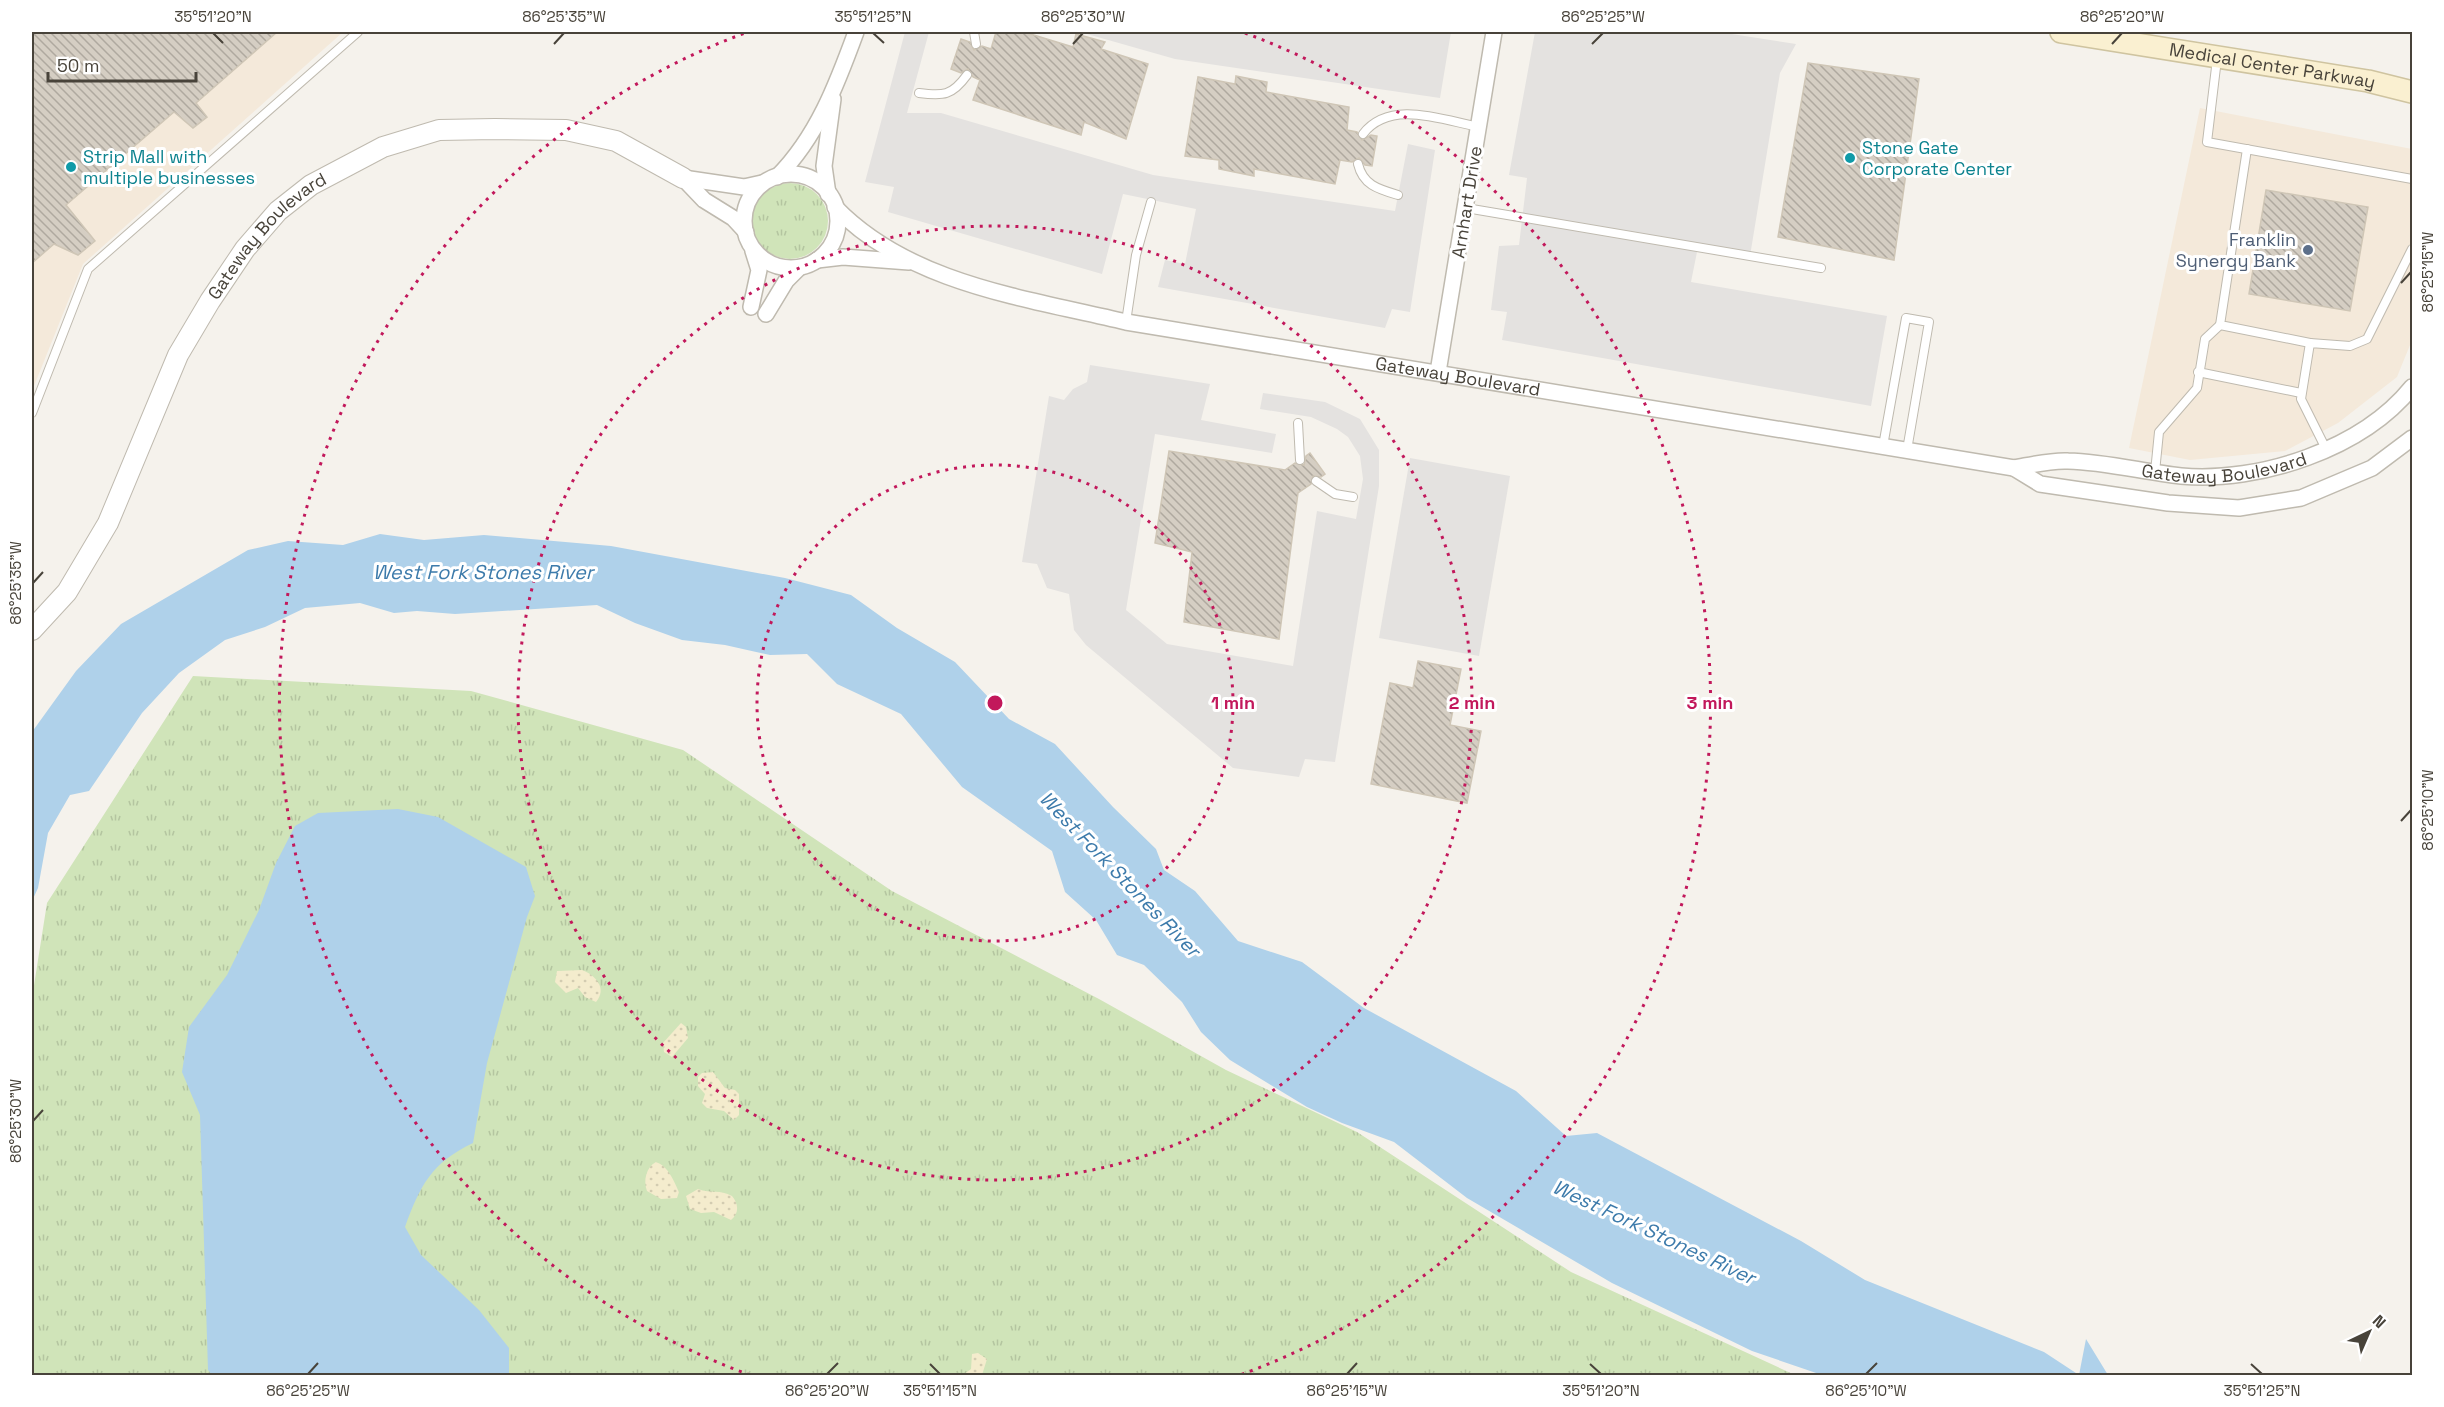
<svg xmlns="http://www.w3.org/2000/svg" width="2444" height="1407" font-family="'Space Grotesk',sans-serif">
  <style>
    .commercial { fill: #f4e9da }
    .grass { fill: url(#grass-tufts) }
    .sand { fill: url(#sand-dots) }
    .parking { fill: #e4e2e0 }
    .water { fill: #afd1ea }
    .building { fill: url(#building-back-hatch); stroke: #cfc6b6; stroke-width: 1.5 }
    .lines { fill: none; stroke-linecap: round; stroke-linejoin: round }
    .service-casing { stroke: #bfbaaf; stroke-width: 10 }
    .minor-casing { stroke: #bfbaaf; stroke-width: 18 }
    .tertiary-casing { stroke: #bfbaaf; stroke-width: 22 }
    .secondary-casing { stroke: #cfc4a0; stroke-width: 24 }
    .service { stroke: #fff; stroke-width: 8 }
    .minor { stroke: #fff; stroke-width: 15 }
    .tertiary { stroke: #fff; stroke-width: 20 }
    .secondary { stroke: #faf0d1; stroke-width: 21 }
    .ticks { fill: none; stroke: #48433a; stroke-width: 2 }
    .ring { fill: none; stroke: #c2185b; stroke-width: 3; stroke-dasharray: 3 6 }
    .culture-dot { fill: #0f9aa8; stroke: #fff; stroke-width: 2 }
    .service-dot { fill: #5c6f8a; stroke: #fff; stroke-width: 2 }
    .labels { text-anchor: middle; stroke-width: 6; stroke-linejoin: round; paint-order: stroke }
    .street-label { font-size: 18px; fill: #48433a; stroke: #fff }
    .culture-label { font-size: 18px; fill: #0d838f; stroke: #fff; text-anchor: start }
    .service-label { font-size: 18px; fill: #4e5e75; stroke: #fff; text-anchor: end }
    .water-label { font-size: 20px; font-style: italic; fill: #3d7bab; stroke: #fff }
    .centre { fill: #c2185b; stroke: #fff; stroke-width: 3 }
    .ring-label { font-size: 18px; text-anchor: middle; font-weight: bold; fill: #c2185b; stroke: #fff; stroke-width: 6; stroke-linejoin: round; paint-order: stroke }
    .neatline { fill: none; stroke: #48433a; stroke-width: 2 }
    .ticks-label { font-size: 15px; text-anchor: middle; fill: #48433a }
  </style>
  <defs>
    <pattern id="grass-tufts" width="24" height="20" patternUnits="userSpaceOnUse" patternTransform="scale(1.5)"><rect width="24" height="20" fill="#d0e4b9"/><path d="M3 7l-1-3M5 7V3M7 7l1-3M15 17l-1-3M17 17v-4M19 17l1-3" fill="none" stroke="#b4c5a0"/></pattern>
    <pattern id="sand-dots" width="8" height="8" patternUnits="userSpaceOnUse" patternTransform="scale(1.5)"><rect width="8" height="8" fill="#f4eccd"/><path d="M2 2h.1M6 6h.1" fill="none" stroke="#d3ccb1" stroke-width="1.8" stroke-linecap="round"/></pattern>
    <pattern id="building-back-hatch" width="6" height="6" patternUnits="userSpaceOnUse" patternTransform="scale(1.5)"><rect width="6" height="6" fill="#d5cec3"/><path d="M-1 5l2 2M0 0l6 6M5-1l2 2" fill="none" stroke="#afa99f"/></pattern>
  </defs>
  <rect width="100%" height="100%" fill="#f5f2ec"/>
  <g class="commercial">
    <polygon points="32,32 343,32 83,264 32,391"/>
    <polygon points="2200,108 2412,149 2412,340 2397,377 2338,423 2285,451 2190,460 2129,448"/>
  </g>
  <g class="grass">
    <circle cx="790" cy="221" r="38"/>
    <polygon points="193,676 471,691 683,750 892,891 1099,999 1226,1070 1357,1132 1571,1272 1795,1375 32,1376 32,998 47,903"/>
  </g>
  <g class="sand">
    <path d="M582 970C595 975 608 988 596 1002L585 997 578 988 566 993 555 982 557 971Z"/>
    <polygon points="681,1023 686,1027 688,1038 672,1057 664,1052 663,1043"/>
    <polygon points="713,1072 725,1088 735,1090 739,1094 739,1115 734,1120 724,1111 707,1108 702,1103 705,1094 698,1086 698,1077 702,1073"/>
    <path d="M656 1162C668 1166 674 1181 679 1192L677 1198 661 1199 647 1191C643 1181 646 1167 656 1162Z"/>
    <path d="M698 1189C711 1194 720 1189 732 1196 738 1203 740 1213 731 1220L714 1212 701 1213 690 1209 686 1196Z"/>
    <polygon points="978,1353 987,1359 982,1375 963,1375 971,1369 972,1354"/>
  </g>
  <g class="parking">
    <polygon points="905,32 929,32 907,113 941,113 1153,175 1395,211 1408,144 1435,150 1410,312 1392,309 1385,328 1158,287 1165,260 1185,264 1196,209 1123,194 1102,274 888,212 894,187 865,182"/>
    <polygon points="1080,32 1451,32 1440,98 1175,59"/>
    <polygon points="1535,32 1719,32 1796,44 1780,73 1750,256 1698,247 1691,282 1887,316 1871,406 1502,340 1507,312 1491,310 1499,246 1519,245 1527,178 1509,175"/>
    <polygon points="1090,365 1210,384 1201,420 1276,434 1272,453 1155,434 1126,610 1167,644 1293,666 1317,511 1356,519 1363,479 1360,456 1348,437 1337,429 1311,417 1260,409 1263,393 1325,402 1360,419 1379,450 1379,486 1335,762 1305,759 1299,777 1233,768 1086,645 1074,630 1069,594 1047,588 1037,564 1022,562 1049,396 1064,400 1073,389 1087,382"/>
    <polygon points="1410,458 1510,476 1479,656 1379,638"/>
  </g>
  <g class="water">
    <polygon points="380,534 424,540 484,535 611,546 785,578 851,595 897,628 955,662 1009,719 1055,744 1113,807 1156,849 1164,870 1195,891 1238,941 1302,962 1364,1008 1516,1091 1566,1136 1597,1133 1801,1241 1865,1280 2044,1352 2079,1375 2086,1339 2108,1375 1822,1375 1752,1351 1612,1283 1467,1198 1394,1142 1342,1123 1307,1107 1230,1060 1201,1032 1182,1002 1144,965 1117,955 1096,920 1065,892 1052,851 962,787 901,714 837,684 807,654 770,655 725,645 682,640 635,623 597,605 455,614 417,611 394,613 360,603 305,608 265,627 225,640 179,673 142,713 89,791 70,795 48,833 38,888 32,901 32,732 76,671 121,624 248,550 288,541 343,545"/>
    <path d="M398 809 438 817 526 867 535 896 527 917 487 1063 473 1143C431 1163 420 1186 405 1227L421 1255 479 1310 509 1348V1375H212L208 1370 200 1115 182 1072 189 1027 227 975 259 910 276 863 295 826 318 813Z"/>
  </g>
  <g class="building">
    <polygon points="32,32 277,32 196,103 207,117 193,128 174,112 66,205 95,241 78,255 54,244 32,263"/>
    <polygon points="996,32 1024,32 1073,47 1076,34 1105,42 1101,49 1148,64 1126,139 1084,122 1081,135 973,100 980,80 973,77 968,69 961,73 951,69 961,39 970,42 974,50 982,46 991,49"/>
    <polygon points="1808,63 1919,79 1894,260 1778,237"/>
    <polygon points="1236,76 1267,82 1266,92 1349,107 1347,130 1357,132 1362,140 1371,135 1377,136 1372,166 1365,165 1359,158 1352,162 1340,160 1335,184 1254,169 1254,176 1219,169 1219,160 1185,156 1198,77 1235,84"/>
    <polygon points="2266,190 2368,207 2350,311 2249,294"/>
    <polygon points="1169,451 1285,470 1295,463 1304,465 1306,456 1310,453 1325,474 1321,477 1313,476 1311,484 1298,493 1279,639 1184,622 1192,552 1155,543"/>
    <polygon points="1418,661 1461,669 1450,725 1481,731 1467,803 1371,784 1390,683 1413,688"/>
  </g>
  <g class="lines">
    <defs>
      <g id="service">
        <polyline points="974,32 976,44"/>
        <polyline points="2217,59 2207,142 2412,179"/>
        <path d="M919 93C943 96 952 96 967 75"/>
        <path d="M1363 134C1390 99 1442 120 1479 127"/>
        <polyline points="2247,149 2220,325 2310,343"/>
        <path d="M1358 164C1363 185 1378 189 1398 195"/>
        <polyline points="1466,208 1821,268"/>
        <polyline points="1126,322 1136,255 1151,202"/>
        <polyline points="2198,372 2301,393"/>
        <polyline points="32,413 88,269 358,32"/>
        <polyline points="1298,423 1300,460"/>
        <polyline points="1883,446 1906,318 1929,322 1907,450"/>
        <polyline points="2326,449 2301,399 2310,343 2350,346 2367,339 2412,249"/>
        <polyline points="2155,472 2159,432 2197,388 2205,339 2220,325"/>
        <polyline points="1316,481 1335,494 1353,497"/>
      </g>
      <g id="minor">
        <circle cx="791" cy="221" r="47"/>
        <path d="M777 177C817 137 837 84 856 32"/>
        <polyline points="683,178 704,200 733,218 746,232"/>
        <polyline points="683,178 744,187 762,183"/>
        <polyline points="828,194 824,166 833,99"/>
        <path id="s1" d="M835 207C909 284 1026 298 1126 322L2014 468C2031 465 2051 460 2068 461 2106 462 2144 472 2181 476 2260 483 2362 449 2412 387"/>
        <polyline points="817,260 843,257 909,262"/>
        <polyline points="751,307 759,270 753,251"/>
        <polyline points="766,314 786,281 799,268"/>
        <polyline points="1438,372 1494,32"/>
        <polyline points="2014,468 2040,484 2168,503 2239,508 2301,498 2372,468 2412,438"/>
      </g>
      <g id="tertiary">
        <path id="s2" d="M32 630 67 592 108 523 178 355 210 301 245 249 278 211 311 185 383 147 439 130 495 129 566 130 616 141 683 178"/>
      </g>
      <g id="secondary">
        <path id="s3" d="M2061 32 2368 81 2412 92"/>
      </g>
    </defs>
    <use href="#service" class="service-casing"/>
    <use href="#minor" class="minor-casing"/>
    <use href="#tertiary" class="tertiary-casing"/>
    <use href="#secondary" class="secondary-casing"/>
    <use href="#service" class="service"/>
    <use href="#minor" class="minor"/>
    <use href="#tertiary" class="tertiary"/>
    <use href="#secondary" class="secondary"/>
  </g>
  <path class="ticks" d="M213 33 223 43M873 33 884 43M554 44 564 33M1073 44 1083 33M1592 44 1603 33M2112 44 2122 33M2401 283 2411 272M33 583 43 572M2401 821 2411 810M33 1121 43 1110M930 1364 940 1374M1590 1364 1601 1374M2251 1364 2262 1374M308 1374 318 1363M827 1374 838 1363M1347 1374 1357 1363M1866 1374 1877 1363"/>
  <g class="ring">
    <circle cx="995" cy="703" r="238"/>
    <circle cx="995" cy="703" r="477"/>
    <path d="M750 1375A715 715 0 0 1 745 33M1245 33A715 715 0 0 1 1240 1375"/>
  </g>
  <g class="culture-dot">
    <circle cx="1850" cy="158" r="6"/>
    <circle cx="71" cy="167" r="6"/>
  </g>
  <circle class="service-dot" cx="2308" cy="250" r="6"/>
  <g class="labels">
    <g class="street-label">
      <text dy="6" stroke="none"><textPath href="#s3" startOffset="214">Medical Center Parkway</textPath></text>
      <text transform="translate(1467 202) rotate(-81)" y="6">Arnhart Drive</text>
      <text dy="6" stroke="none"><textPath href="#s2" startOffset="464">Gateway Boulevard</textPath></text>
      <text dy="6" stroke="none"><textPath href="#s1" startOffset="654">Gateway Boulevard</textPath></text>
      <text dy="6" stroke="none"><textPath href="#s1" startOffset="1430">Gateway Boulevard</textPath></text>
    </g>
    <g class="culture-label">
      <text x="1862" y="154">Stone Gate<tspan x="1862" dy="21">Corporate Center</tspan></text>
      <text x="83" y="163">Strip Mall with<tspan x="83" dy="21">multiple businesses</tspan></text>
    </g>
    <g class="service-label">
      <text x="2296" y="246">Franklin<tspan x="2296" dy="21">Synergy Bank</tspan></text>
    </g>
    <g class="water-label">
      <text x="483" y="579">West Fork Stones River</text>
      <text transform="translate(1120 874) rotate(46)" y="7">West Fork Stones River</text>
      <text transform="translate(1654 1232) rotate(25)" y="7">West Fork Stones River</text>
    </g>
  </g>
  <circle cx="995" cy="703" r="9" class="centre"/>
  <g class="ring-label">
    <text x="1233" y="709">1 min</text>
    <text x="1472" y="709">2 min</text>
    <text x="1710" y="709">3 min</text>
  </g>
  <rect width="2444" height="1407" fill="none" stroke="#ffffff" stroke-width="66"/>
  <g transform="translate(2369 1332) rotate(44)" stroke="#ffffff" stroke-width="4.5" paint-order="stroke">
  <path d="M0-4.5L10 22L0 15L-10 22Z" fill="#48433a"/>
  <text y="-9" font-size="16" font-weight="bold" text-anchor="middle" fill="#48433a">N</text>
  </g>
  <path d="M48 72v9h148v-9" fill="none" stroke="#48433a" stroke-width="3"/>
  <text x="57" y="72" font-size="18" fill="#48433a" stroke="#ffffff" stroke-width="4.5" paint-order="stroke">50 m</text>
  <rect x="33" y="33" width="2378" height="1341" class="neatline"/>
  <g class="ticks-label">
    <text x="213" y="22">35°51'20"N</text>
    <text x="564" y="22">86°25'35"W</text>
    <text x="873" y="22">35°51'25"N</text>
    <text x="1083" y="22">86°25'30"W</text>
    <text x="1603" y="22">86°25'25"W</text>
    <text x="2122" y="22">86°25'20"W</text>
    <text transform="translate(2428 272) rotate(-90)" y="5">86°25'15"W</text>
    <text transform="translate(16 583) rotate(-90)" y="5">86°25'35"W</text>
    <text transform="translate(2428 810) rotate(-90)" y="5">86°25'10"W</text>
    <text transform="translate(16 1121) rotate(-90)" y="5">86°25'30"W</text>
    <text x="308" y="1396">86°25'25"W</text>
    <text x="827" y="1396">86°25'20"W</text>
    <text x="940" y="1396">35°51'15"N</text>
    <text x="1347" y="1396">86°25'15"W</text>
    <text x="1601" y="1396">35°51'20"N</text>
    <text x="1866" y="1396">86°25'10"W</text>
    <text x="2262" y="1396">35°51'25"N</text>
  </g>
</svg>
